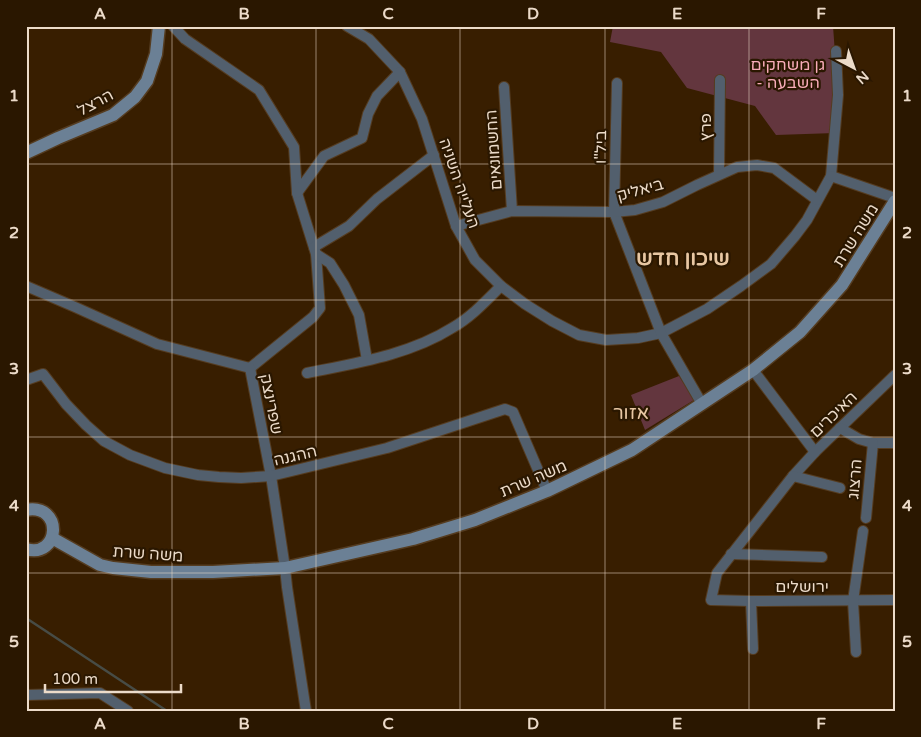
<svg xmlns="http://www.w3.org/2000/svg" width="921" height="737" font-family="'Varela Round','Noto Sans Hebrew',sans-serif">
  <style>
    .green { fill: #63363e }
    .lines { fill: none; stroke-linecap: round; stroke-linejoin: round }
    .stream { stroke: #474c46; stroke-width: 2.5 }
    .street-casing { stroke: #553c20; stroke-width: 12 }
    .secondary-casing { stroke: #553c20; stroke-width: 15 }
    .street { stroke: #525f6d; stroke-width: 10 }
    .secondary { stroke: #6b8095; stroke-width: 12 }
    .grid { fill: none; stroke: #ecdbc9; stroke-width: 1; stroke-opacity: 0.55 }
    .labels { text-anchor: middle; stroke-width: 4.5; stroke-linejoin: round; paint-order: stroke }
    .park-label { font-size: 16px; fill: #f8acb8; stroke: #2a1700 }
    .street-label { font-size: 16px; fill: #ecdbc9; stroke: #2a1700 }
    .quarter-label { font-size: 19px; fill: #e8c7a3; stroke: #2a1700 }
    .district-label { font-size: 21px; font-weight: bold; fill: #e8c7a3; stroke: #2a1700 }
    .neatline { fill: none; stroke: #ecdbc9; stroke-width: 2 }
    .grid-label { font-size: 16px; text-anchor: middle; font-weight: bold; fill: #ecdbc9 }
  </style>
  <rect width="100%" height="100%" fill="#381e00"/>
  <g class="green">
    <polygon points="613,26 833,26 838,95 835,133 776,135 755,106 687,88 661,52 610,42"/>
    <polygon points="679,376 694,400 645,430 631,395"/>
  </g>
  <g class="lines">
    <polyline class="stream" points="26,618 167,711"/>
    <defs>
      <g id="street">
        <polyline points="173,26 185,39 259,90 294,147 297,193 316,254 320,308 313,317 250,368"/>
        <polyline points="347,26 369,39 400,72 422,119 456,226 475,260 501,286 525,304 552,321 579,335 606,340 638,338 661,333 707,309 741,286 771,264 795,236 807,220 831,176 838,95 836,51"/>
        <polyline points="617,83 614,212 661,333 702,404"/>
        <polyline points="504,87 512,211"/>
        <polyline points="719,174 720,80"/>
        <polyline points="831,176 895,198"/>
        <polyline points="297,193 324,156 362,138 368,114 377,96 400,72"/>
        <polyline points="456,226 512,211 614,212 635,210 663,202 697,185 737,167 757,165 774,168 817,200"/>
        <polyline points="314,247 349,226 377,199 434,155"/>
        <polyline points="316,254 330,263 344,285 359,315 367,360"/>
        <polyline points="26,286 75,307 157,344 250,368 271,476 285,568 287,587 306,711"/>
        <polyline points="753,370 815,452"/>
        <path d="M307 373C356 363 409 355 452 328 471 317 486 301 501 286"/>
        <polyline points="895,375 815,452 793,476 717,573 711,600 751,601 895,600"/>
        <polyline points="26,380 43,374 66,404 86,425 104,441 130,455 165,468 198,475 219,477 241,478 271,476 387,448 505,409 513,412 547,491"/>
        <polyline points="840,428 859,439 873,443 895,443"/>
        <polyline points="793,476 840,488"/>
        <polyline points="866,518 873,443"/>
        <polyline points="731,554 822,557"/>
        <polyline points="751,601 753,649"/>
        <polyline points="856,652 853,601 863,531"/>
        <polyline points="26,695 100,693 128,711"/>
      </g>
      <g id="secondary">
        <polyline points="26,153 58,138 113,115 135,97 147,81 156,54 159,26"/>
        <path d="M26 510C64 503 60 559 26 549"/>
        <polyline points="52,538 100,565 113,568 151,572 213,572 285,568 413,539 475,520 547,491 632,450 753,370 800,332 842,285 895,201"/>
      </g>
    </defs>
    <use href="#street" class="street-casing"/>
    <use href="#secondary" class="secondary-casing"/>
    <use href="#street" class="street"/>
    <use href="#secondary" class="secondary"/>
  </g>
  <path class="grid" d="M172 26V711M316 26V711M460 26V711M605 26V711M749 26V711M26 164H895M26 300H895M26 437H895M26 573H895"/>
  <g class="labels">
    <g class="park-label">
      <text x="788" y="70">גן משחקים<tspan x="788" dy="18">- השבעה</tspan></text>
    </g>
    <g class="street-label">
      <text transform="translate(95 102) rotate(-28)" y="6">הרצל</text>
      <text transform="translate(705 127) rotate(-90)" y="6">פרץ</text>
      <text transform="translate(600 147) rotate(-89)" y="6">ביל"ו</text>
      <text transform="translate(493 150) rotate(-94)" y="6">החשמונאים</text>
      <text transform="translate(460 183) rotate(71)" y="6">העלייה השניה</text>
      <text transform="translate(640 189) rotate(-15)" y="6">ביאליק</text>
      <text transform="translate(855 235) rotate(-58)" y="6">משה שרת</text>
      <text transform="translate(272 404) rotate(79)" y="6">שפרינצק</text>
      <text transform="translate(833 414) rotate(-44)" y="6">האיכרים</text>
      <text transform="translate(295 455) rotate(-13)" y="6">ההגנה</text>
      <text transform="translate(533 478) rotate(-23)" y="6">משה שרת</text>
      <text transform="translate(854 479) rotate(-85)" y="6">הרצוג</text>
      <text transform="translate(148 553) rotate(4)" y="6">משה שרת</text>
      <text x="802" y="592">ירושלים</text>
    </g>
    <g class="quarter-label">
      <text x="631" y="419">אזור</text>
    </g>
    <g class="district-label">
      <text x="683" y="265">שיכון חדש</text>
    </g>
  </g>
  <rect width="921" height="737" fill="none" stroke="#2a1700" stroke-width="55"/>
  <g transform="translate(854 68) rotate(139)" stroke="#2a1700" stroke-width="4" paint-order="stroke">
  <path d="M0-4L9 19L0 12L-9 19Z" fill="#ecdbc9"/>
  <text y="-8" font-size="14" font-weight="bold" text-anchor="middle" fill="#ecdbc9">N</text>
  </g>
  <path d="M45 684v8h136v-8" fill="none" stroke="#ecdbc9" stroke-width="2.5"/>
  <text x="52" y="684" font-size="15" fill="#ecdbc9" stroke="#2a1700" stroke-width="4" paint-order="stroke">100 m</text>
  <rect x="28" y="28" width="866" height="682" class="neatline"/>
  <g class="grid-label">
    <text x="100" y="19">A</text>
    <text x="244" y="19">B</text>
    <text x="388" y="19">C</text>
    <text x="533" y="19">D</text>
    <text x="677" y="19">E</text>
    <text x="821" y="19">F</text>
    <text x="14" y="101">1</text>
    <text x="907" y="101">1</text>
    <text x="14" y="238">2</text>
    <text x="907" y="238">2</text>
    <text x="14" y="374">3</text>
    <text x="907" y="374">3</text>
    <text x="14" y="511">4</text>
    <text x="907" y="511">4</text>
    <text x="14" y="647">5</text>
    <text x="907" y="647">5</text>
    <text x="100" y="729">A</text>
    <text x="244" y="729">B</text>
    <text x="388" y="729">C</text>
    <text x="533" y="729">D</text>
    <text x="677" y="729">E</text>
    <text x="821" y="729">F</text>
  </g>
</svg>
